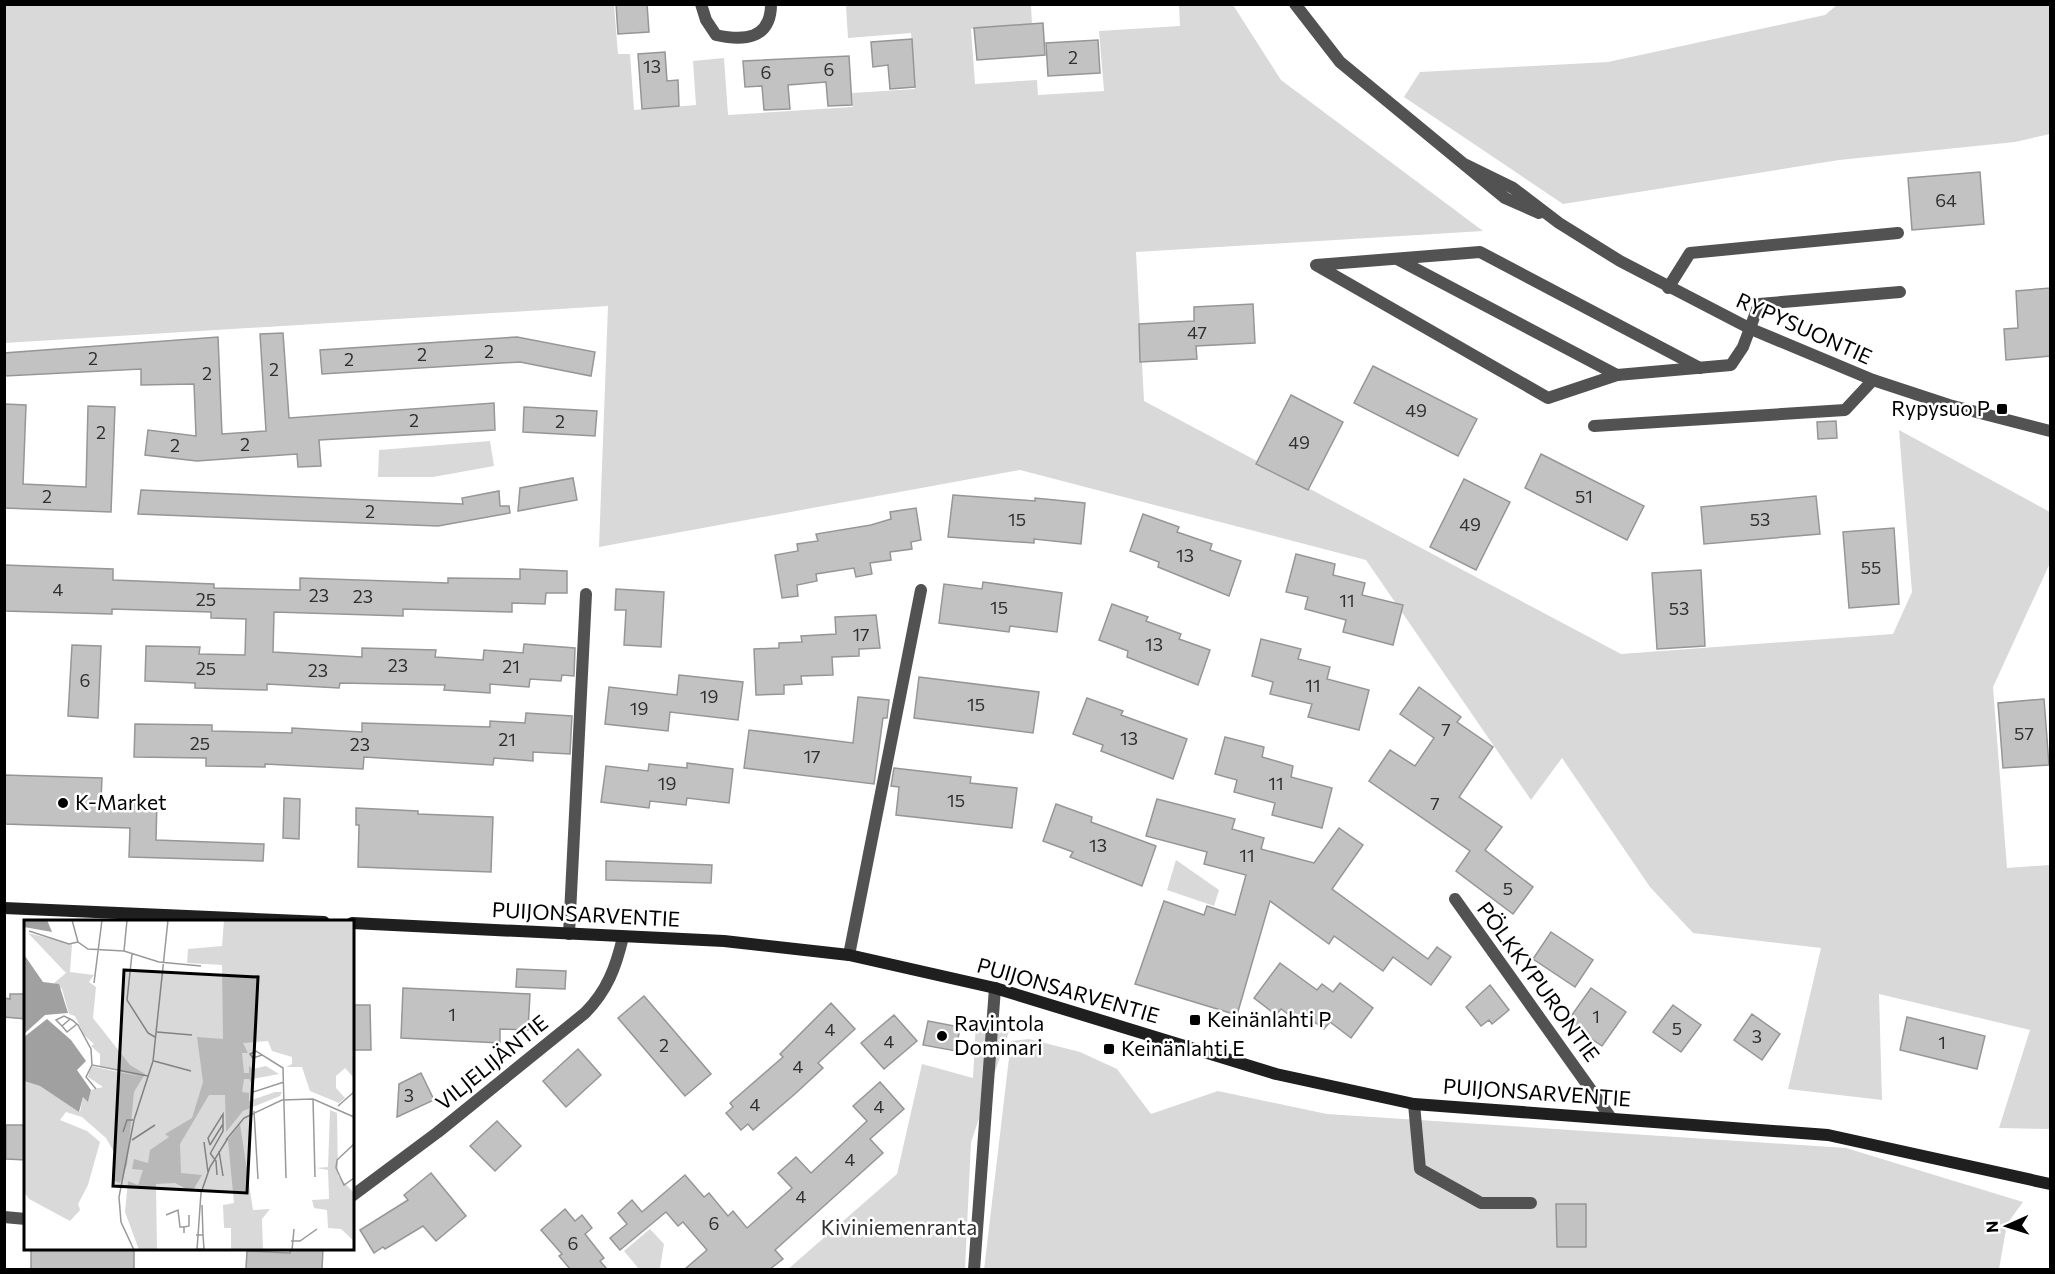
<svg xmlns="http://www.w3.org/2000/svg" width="2055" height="1274" font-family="Commissioner,sans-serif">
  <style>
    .green { fill: #d9d9d9 }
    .building { fill: #c2c2c2; stroke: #969696; stroke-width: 1.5 }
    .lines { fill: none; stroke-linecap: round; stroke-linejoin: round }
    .service { stroke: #525252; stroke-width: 12 }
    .minor { stroke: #525252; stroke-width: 12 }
    .tertiary { stroke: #525252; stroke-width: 12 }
    .secondary { stroke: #1f1f1f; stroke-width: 12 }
    .poi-dot { fill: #000; stroke: #fff; stroke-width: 2 }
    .labels { text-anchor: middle; stroke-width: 5; stroke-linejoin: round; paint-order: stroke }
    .number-label { font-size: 18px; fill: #303030 }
    .street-label { font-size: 21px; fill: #000; stroke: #fff }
    .poi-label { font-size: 21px; fill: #000; stroke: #fff; text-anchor: start }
    .park-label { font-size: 21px; fill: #303030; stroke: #fff }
    .inset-road { fill: none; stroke: #999; stroke-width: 1.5 }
    .view { fill: #000; fill-opacity: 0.15; stroke: #000; stroke-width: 3 }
    .inset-edge { fill: none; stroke: #000; stroke-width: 3 }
  </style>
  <rect width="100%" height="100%" fill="#fff"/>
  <g class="green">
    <polygon points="878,4 1031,5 1032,24 971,29 975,84 1037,80 1038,95 1104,91 1099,31 1180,26 1179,5 1233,5 1281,80 1483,231 1136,252 1144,401 1621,654 1893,634 1912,592 1899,430 2050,512 2050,563 1993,687 2007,868 2050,865 2050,1129 1999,1128 2030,1030 1879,994 1882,1100 1788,1089 1821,948 1693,933 1650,887 1562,758 1531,800 1366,560 1020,470 599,547 608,306 5,343 5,5 614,5 618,54 630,54 634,110 696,105 693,61 724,58 728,115 853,107 852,93 915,89 911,33 848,38 846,6"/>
    <polygon points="1837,5 2050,5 2050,134 2015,142 1839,160 1563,204 1404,97 1420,72 1608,62 1825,15"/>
    <polygon points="490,441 494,466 433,477 378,477 379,450"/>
    <polygon points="1176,860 1219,890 1214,906 1167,890"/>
    <polygon points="976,1020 1009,1031 971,1142 965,1269 787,1270 897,1174 922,1064 973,1078"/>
    <polygon points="1029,1039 1080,1052 1117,1069 1151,1114 1218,1091 1327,1114 1846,1148 2023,1202 2007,1224 1999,1269 984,1270 1011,1041"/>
    <polygon points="650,1229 664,1244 660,1268 639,1269 624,1251"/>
  </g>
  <g class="building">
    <polygon points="616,4 647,4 649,32 618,34"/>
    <polygon points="1043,23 1045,55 977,60 974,28"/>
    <polygon points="912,39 915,87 890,89 888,65 873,67 871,42"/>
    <polygon points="1098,40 1100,73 1048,76 1046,43"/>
    <polygon points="665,52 667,81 678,80 679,106 642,109 638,54"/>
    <polygon points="849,56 852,105 828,106 826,82 788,85 790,109 764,110 762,86 745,87 743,61"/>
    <polygon points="1980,172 1984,224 1912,230 1908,178"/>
    <polygon points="2050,288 2050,356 2006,360 2004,329 2018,328 2016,291"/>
    <polygon points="1253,304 1255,343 1196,346 1197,359 1140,362 1139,324 1194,321 1194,307"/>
    <polygon points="283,333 289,418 494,403 495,430 319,440 321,466 298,467 297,454 197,461 145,455 148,430 196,436 194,384 141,385 141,369 5,376 4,353 218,337 222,434 266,431 260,334"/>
    <polygon points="517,337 595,352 591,376 520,362 322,374 320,350"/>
    <polygon points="1373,366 1477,419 1458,456 1354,403"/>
    <polygon points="1291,395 1343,422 1308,490 1256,464"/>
    <polygon points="4,404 26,405 23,484 86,487 88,406 115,407 111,512 4,508"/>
    <polygon points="524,407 597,411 595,436 523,432"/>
    <polygon points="1836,421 1837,438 1818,439 1817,422"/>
    <polygon points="1541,454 1644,506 1627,540 1525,488"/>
    <polygon points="573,478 577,500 518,511 520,488"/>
    <polygon points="1464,479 1510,502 1476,570 1430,547"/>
    <polygon points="141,490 463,504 462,498 499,491 500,506 509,506 510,513 438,526 138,514"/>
    <polygon points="953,495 1035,501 1035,498 1085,503 1081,544 1034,539 1034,543 948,537"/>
    <polygon points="1816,496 1820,534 1704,544 1701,507"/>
    <polygon points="916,508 921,540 911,542 912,549 890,552 891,560 870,563 872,574 856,577 854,568 816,574 817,581 797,585 798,596 782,598 775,555 798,551 797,544 818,541 816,534 871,525 891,519 890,512"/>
    <polygon points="1143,514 1179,527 1177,532 1212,544 1210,550 1241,561 1229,596 1158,567 1159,562 1130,551"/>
    <polygon points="1894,528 1899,604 1849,608 1843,532"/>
    <polygon points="1296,554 1335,564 1333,575 1365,583 1362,595 1403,605 1393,645 1343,632 1346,620 1305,609 1308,597 1286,592"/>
    <polygon points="4,565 113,569 113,580 214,584 214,588 300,590 300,578 448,583 448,578 520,579 520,569 567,571 567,593 546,593 545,604 512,603 512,612 403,609 403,616 274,612 273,652 362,657 362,648 436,650 435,657 483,660 484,650 523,653 524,644 575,648 574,676 562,675 561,681 530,679 529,687 490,684 490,693 444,690 445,685 340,683 339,688 267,684 267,690 195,688 195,683 145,681 146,646 200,647 199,654 245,655 246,619 211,618 211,612 112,609 112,614 4,611"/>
    <polygon points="1701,570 1705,646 1657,649 1652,573"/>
    <polygon points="983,582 1062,593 1057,632 1010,626 1009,632 939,623 944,584 982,589"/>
    <polygon points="616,589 664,592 661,647 624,645 626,610 615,610"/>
    <polygon points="1112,604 1148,617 1146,621 1181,634 1179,639 1210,650 1198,685 1127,657 1128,651 1099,640"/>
    <polygon points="876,615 880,648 859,649 859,656 832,657 833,675 801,676 802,684 784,685 784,694 756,695 754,649 779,648 779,643 802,642 801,636 836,634 835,617"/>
    <polygon points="1261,639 1301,649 1298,659 1330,667 1327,679 1369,690 1359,730 1308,717 1312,704 1270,694 1273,682 1252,676"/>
    <polygon points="72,645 101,646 98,718 68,716"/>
    <polygon points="679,675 743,682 738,720 670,712 668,731 605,724 609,687 677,695"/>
    <polygon points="919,677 1039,692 1033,733 914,718"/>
    <polygon points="1419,687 1461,717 1457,722 1493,747 1459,797 1502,827 1485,850 1533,887 1513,914 1456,871 1470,851 1369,781 1390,750 1415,766 1434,738 1400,714"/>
    <polygon points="858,697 889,700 887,718 883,718 874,784 744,768 749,730 853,743"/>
    <polygon points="1087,698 1123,711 1121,715 1187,739 1173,779 1101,751 1103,745 1073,734"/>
    <polygon points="2044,699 2049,765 2003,768 1998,703"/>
    <polygon points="526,713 572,716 570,754 533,752 533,761 494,758 493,765 364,757 363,769 265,764 265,767 206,766 206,758 134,757 135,724 212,725 212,731 292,733 292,728 362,732 362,723 490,727 490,721 525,723"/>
    <polygon points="1225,737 1264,747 1262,757 1293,766 1291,777 1332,788 1322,828 1272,815 1275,803 1234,792 1237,780 1215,774"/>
    <polygon points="687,763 733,769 729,803 687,798 686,805 650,801 649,808 601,802 606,766 648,771 649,764 687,768"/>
    <polygon points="894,768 971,777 970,783 1017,788 1012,828 896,815 899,787 891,786"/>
    <polygon points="4,775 102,778 101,800 157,801 156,840 264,844 263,861 129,857 130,828 4,824"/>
    <polygon points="284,798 300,799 299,839 283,838"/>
    <polygon points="1157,799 1235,819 1232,829 1264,838 1261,849 1314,863 1339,828 1363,845 1332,889 1428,959 1437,947 1451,957 1431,985 1393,957 1383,971 1334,936 1329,944 1270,901 1237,1015 1135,984 1164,901 1204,915 1207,906 1235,915 1246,875 1204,864 1207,852 1146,836"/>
    <polygon points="1056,804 1092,817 1091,822 1156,846 1142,886 1070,857 1073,852 1043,841"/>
    <polygon points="356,808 418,811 418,814 493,817 491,872 358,867 359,825 356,825"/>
    <polygon points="606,861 712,865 711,883 606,880"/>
    <polygon points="1551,932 1593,960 1575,987 1533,959"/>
    <polygon points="1280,963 1317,990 1322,984 1333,992 1340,983 1373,1008 1351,1038 1330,1022 1324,1029 1305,1015 1300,1023 1281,1009 1276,1015 1254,998"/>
    <polygon points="517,969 566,971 565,989 516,987"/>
    <polygon points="1490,985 1509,1010 1492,1024 1489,1020 1481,1026 1466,1007"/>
    <polygon points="403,988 530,994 528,1030 500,1029 500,1043 401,1038"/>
    <polygon points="1591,988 1626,1012 1602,1046 1567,1022"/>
    <polygon points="10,994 26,994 26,1019 4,1017 4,998 10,999"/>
    <polygon points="644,996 711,1074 685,1096 618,1018"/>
    <polygon points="831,1003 855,1029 818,1063 823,1068 796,1093 753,1130 748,1124 741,1130 726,1113 733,1107 730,1103 783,1057 780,1054"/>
    <polygon points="352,1005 370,1005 371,1050 352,1050"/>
    <polygon points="1673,1005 1701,1025 1681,1052 1653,1032"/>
    <polygon points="1752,1014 1780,1034 1762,1060 1734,1040"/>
    <polygon points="894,1015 917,1041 884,1069 861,1043"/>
    <polygon points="1907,1017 1985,1036 1977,1069 1900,1050"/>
    <polygon points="928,1021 960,1027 956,1051 923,1045"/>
    <polygon points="578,1049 601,1075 566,1107 543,1081"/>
    <polygon points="421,1073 434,1100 397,1117 399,1084"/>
    <polygon points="880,1082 904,1109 870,1139 883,1153 775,1250 783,1259 770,1269 685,1269 707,1250 683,1222 678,1226 666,1212 620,1250 610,1238 627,1224 618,1213 632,1200 642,1212 685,1175 704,1197 709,1193 728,1216 733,1211 747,1228 792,1188 778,1173 796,1157 811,1173 867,1121 853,1106"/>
    <polygon points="497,1121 521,1146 495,1171 470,1146"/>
    <polygon points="6,1125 26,1125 26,1160 6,1159"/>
    <polygon points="431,1173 466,1216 436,1241 423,1226 385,1249 383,1247 374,1253 360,1230 408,1200 404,1195"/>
    <polygon points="1556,1204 1586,1204 1586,1247 1557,1247"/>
    <polygon points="565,1209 575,1221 582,1215 592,1228 585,1234 604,1258 600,1261 607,1269 570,1269 559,1256 562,1254 541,1230"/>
    <rect x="31" y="1248" width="103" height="21"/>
    <polygon points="290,1248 323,1248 322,1269 246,1269 247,1251 290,1253"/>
  </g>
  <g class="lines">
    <g class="service">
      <polyline points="1397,259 1617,375 1731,365 1743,347 1759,304 1900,292"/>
      <polyline points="1668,288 1690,253 1898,233"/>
      <polyline points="1617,375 1548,398 1316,265 1480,252 1700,368"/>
      <polyline points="1594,426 1845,410 1873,380"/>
      <polyline points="569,934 586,594"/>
      <polyline points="849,955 921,590"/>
      <polyline points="1414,1104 1420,1169 1481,1203 1531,1203"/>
      <polyline points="974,1270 995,988"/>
    </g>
    <g class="minor">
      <path d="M701 4 706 20 716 35C743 41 771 40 771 4"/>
      <polyline points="1455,899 1611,1118"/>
      <path d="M352 1196 438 1132 585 1013C607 991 616 967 623 937"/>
      <polyline points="4,1217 26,1219"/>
    </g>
    <g class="tertiary">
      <polyline points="1295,4 1340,62 1505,198 1539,213"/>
      <polyline points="1466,165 1513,188 1559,223 1620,261 1751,329 1873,380 1949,405 2050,431"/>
    </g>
    <g class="secondary">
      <polyline points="4,908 324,922"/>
      <polyline points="352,923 724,941 849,955 995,988 1276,1074 1414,1104 1828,1135 2050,1184"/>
    </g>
  </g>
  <g class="poi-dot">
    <rect x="1996" y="403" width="12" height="12" rx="3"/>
    <circle cx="63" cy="803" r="6"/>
    <rect x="1189" y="1014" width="12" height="12" rx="3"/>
    <circle cx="942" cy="1036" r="6"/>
    <rect x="1103" y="1043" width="12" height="12" rx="3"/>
  </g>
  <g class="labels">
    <g class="number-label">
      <text x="1073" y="64">2</text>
      <text x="652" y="73">13</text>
      <text x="829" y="76">6</text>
      <text x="766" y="79">6</text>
      <text x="1946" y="207">64</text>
      <text x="1197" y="339">47</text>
      <text x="489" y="358">2</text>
      <text x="422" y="361">2</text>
      <text x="93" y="365">2</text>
      <text x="349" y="366">2</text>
      <text x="274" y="376">2</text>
      <text x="207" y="380">2</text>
      <text x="1416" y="417">49</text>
      <text x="414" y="427">2</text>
      <text x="560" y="428">2</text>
      <text x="101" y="439">2</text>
      <text x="1299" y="449">49</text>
      <text x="245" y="451">2</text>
      <text x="175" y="452">2</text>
      <text x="47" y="503">2</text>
      <text x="1584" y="503">51</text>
      <text x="370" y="518">2</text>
      <text x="1017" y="526">15</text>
      <text x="1760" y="526">53</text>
      <text x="1470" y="531">49</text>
      <text x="1185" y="562">13</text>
      <text x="1871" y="574">55</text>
      <text x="58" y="596">4</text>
      <text x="319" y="602">23</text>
      <text x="363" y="603">23</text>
      <text x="206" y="606">25</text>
      <text x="1347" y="607">11</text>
      <text x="999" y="614">15</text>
      <text x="1679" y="615">53</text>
      <text x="861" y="641">17</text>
      <text x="1154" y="651">13</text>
      <text x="398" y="672">23</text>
      <text x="511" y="673">21</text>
      <text x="206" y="675">25</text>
      <text x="318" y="677">23</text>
      <text x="85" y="687">6</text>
      <text x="1313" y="692">11</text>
      <text x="709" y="703">19</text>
      <text x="976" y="711">15</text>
      <text x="639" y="715">19</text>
      <text x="1446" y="736">7</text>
      <text x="2024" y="740">57</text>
      <text x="1129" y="745">13</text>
      <text x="507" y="746">21</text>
      <text x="200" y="750">25</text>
      <text x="360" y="751">23</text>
      <text x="812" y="763">17</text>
      <text x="667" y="790">19</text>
      <text x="1276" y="790">11</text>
      <text x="956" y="807">15</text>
      <text x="1435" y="810">7</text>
      <text x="1098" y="852">13</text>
      <text x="1247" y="862">11</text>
      <text x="1508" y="895">5</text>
      <text x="452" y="1021">1</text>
      <text x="1596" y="1023">1</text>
      <text x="1677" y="1035">5</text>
      <text x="830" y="1036">4</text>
      <text x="1757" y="1043">3</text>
      <text x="889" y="1048">4</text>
      <text x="1942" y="1049">1</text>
      <text x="664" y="1052">2</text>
      <text x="798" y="1073">4</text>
      <text x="409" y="1102">3</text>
      <text x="755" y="1111">4</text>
      <text x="879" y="1113">4</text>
      <text x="850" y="1166">4</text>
      <text x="801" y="1203">4</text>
      <text x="714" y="1230">6</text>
      <text x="573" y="1250">6</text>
    </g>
    <g class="street-label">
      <text transform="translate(1804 329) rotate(24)" y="7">RYPYSUONTIE</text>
      <text transform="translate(586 915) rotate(3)" y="7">PUIJONSARVENTIE</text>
      <text transform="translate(1538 982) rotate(54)" y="7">PÖLKKYPURONTIE</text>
      <text transform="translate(1068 991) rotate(16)" y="7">PUIJONSARVENTIE</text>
      <text transform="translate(492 1063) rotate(-39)" y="7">VILJELIJÄNTIE</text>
      <text transform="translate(1537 1093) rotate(4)" y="7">PUIJONSARVENTIE</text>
    </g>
    <g class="poi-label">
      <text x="1990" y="416" text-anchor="end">Rypysuo P</text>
      <text x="75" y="810">K-Market</text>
      <text x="1207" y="1027">Keinänlahti P</text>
      <text x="954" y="1031">Ravintola<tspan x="954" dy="24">Dominari</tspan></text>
      <text x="1121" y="1056">Keinänlahti E</text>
    </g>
    <g class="park-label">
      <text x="899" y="1235">Kiviniemenranta</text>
    </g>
  </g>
  <g transform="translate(24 920)">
    <rect width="330" height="330" fill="#fff"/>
    <path d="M200 0H330V158L321 148 312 156V168L321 178 315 183 286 171 278 147H262L268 144V137L248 131 244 121 219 123 224 133H218L220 153H225V146L229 149 242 146 255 154 229 159V166L225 159H220L218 172 225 173V181L251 172H258L256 176 219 191 202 212 201 175H185L156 224 157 253 178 255 168 272 151 263 132 264 133 330H115L101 292 104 261 114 265 119 250 108 249 110 239 124 243 126 230 145 217 141 214 168 198 179 162 173 117 199 119 198 45 163 43 164 29 198 26ZM4 13 48 24 46 52 70 55 65 62 72 67 69 98 106 145 121 154 110 172 103 245 96 263 88 260 90 232 82 218 58 197 42 192 36 200 63 211 76 222 64 265 54 284 56 290 46 301 5 279 0 272V161L16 166 56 192 59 177 64 181 67 170 79 167 64 157 67 146 118 157 76 146V134L67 126 70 124 60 115 51 96 45 94 38 69 30 63 42 53ZM306 190 313 193 314 256 330 273V321L317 309 304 308 303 290 290 288 288 280 305 279 304 250 292 248 304 247ZM216 204 229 290 246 289 238 299 239 330H207V308H200L199 285 210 283 204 220Z" fill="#d9d9d9"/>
    <path d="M0 0H23L28 12 0 7ZM1 36 19 62 35 64 44 93 21 95 0 114ZM23 99 47 120 62 141 53 150 67 170 64 182 59 177 55 192 16 166 0 161V117Z" fill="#a0a0a0"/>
    <path class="inset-road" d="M48 0 54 22 64 29 100 31 135 42 177 46M5 11 45 24 54 22M100 31 103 0M108 34 103 80 124 113 131 117M70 63 78 0M46 99 38 106 32 100 40 96 48 100 54 105 67 129 68 145 124 156M38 106 43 112 53 104M133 112 168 115M238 135 229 138 226 134 232 131 259 148 262 258M130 141 167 151M68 145 62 157 72 169M229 172 260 162M289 179 291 257M314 186 330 172M230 191 234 259M99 212 103 200H109M108 220 131 205M202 220 220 198 258 180 289 179 330 197M180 222 184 252M330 224 313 240 312 248 320 265 330 258M186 225 184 218 199 194V211L186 234M186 225 199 204M195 231 199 256M186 233 192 241 193 255M142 295 154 290 156 307H160M160 313V307L165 306V295M172 315H179L178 285M267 321H276L293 309M110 330 97 302 95 277 110 200 129 141 144 0M166 330 180 329 179 315M173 330 177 273 186 247 204 218M268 330 270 309"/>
    <path class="view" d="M100 50 234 57 223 273 89 266Z"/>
    <rect width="330" height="330" class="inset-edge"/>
  </g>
  <rect width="2055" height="1274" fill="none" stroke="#000000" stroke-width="12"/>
  <g transform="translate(2007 1226) rotate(267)" stroke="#ffffff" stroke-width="4.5" paint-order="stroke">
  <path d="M0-4.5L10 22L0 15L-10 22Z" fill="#000000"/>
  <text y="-9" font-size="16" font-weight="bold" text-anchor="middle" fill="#000000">N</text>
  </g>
</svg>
